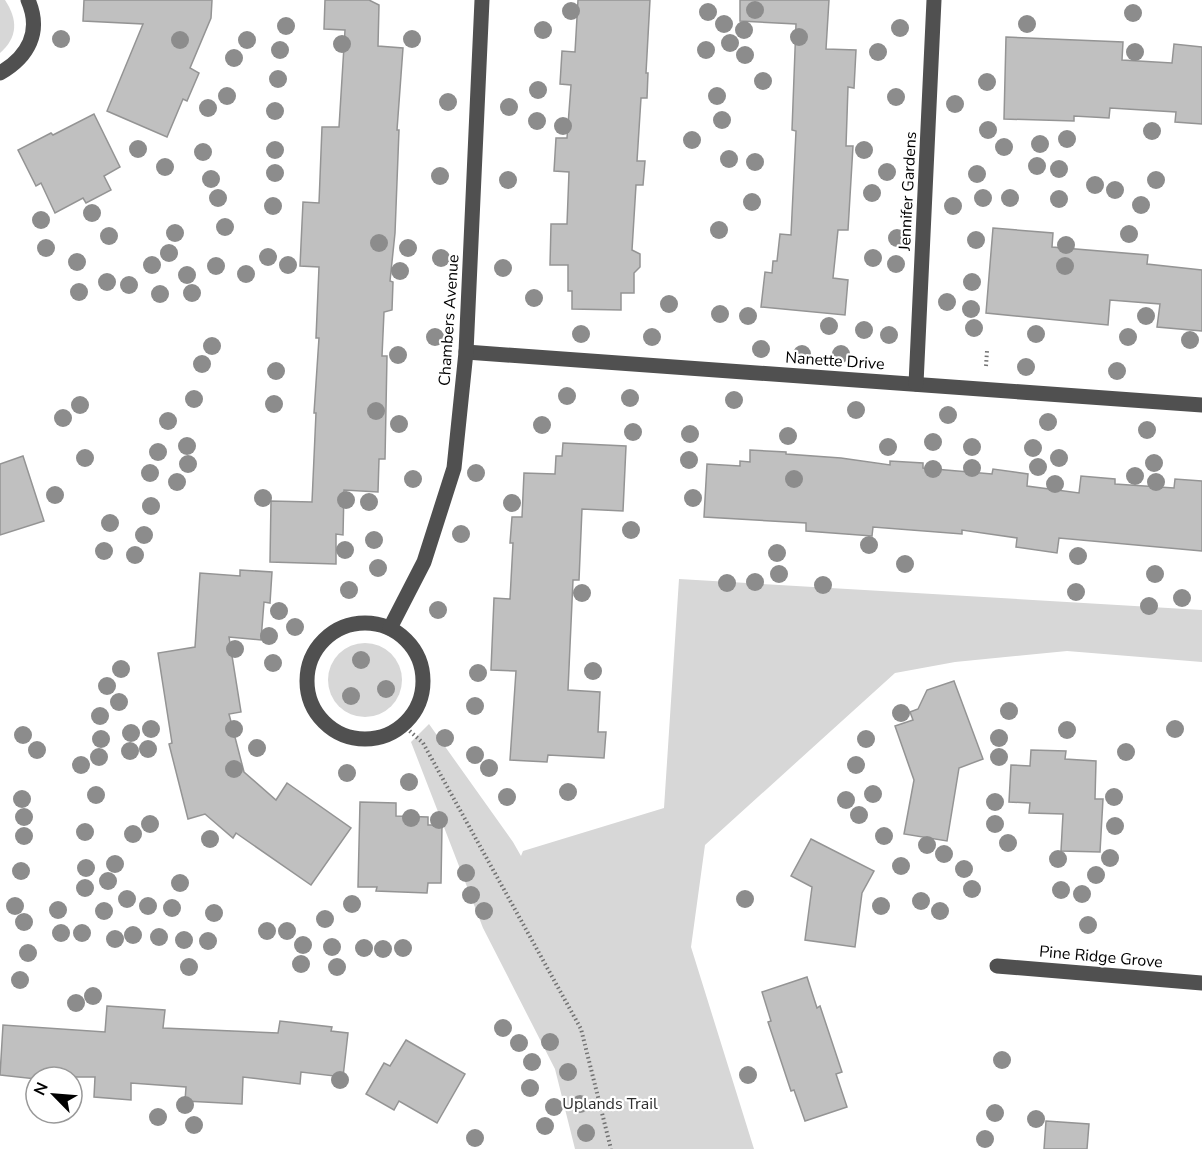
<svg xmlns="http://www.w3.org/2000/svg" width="1202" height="1149" font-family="'Nunito Sans',sans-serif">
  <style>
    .green { fill: #d7d7d7 }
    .building { fill: #c0c0c0; stroke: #949494; stroke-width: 1.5 }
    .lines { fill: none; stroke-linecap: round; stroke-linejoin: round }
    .path { stroke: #727272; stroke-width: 4; stroke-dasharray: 1.5 3; stroke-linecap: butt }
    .minor { stroke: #505050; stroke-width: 15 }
    .tree { fill: #8c8c8c }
    .labels { text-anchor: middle; stroke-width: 4.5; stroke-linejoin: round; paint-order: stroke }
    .street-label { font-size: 16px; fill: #000; stroke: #fff }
    .park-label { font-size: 16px; fill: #2e2e2e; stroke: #fff }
  </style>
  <rect width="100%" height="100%" fill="#fff"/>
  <g class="green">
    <path d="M0 0H5C18 20 18 37 0 53Z"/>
    <polygon points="679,579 1202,610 1202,662 1067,651 955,662 895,673 705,845 691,947 754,1149 575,1149 555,1069 483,928 411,742 429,724 513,842 521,856 523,851 664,808"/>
    <circle cx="365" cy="680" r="37"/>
  </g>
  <g class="building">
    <polygon points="84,0 212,0 211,18 190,68 199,73 187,101 183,99 167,137 107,111 143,24 83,21"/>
    <polygon points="325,0 369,0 379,5 378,46 403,48 397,130 399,130 395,233 390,281 393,282 392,310 384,312 382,356 387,356 385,459 379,459 378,492 344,490 343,535 336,534 336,564 270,562 271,501 312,502 316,413 314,413 319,338 316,338 319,267 300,266 303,202 319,203 322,127 339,127 345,30 324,29"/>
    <polygon points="578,0 650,0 646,73 648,73 647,98 641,98 637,161 645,161 643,185 636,185 632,250 640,254 640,267 634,273 634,293 621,293 621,310 572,309 572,291 568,291 568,265 550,265 551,224 567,224 569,172 554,171 556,138 567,138 571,85 560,84 562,51 575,52"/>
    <polygon points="740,0 829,0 826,49 856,50 854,88 848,87 846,146 853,146 848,230 838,230 833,278 848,280 845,315 761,307 765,272 772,273 773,261 777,261 780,234 791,235 796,131 792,130 796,24 740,21"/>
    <polygon points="1006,37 1123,42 1122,60 1172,63 1174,44 1202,47 1202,124 1175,122 1176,112 1110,108 1109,118 1074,116 1074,121 1004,119"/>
    <polygon points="94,114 120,167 104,176 111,190 86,203 83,198 55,213 41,183 36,186 18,150 51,133 53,135"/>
    <polygon points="993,228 1053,233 1052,247 1148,255 1147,264 1202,270 1202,331 1157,327 1160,304 1110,300 1108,325 986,313"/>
    <polygon points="563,443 626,446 623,511 582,509 579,580 573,580 568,690 600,692 598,732 606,732 604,758 548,755 547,762 510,760 516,671 491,670 494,598 510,599 513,543 510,543 512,517 522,517 524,473 555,474 556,456 562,456"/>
    <polygon points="750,450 786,452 786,454 841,458 890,465 890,461 923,463 923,468 992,474 993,469 1028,474 1027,486 1079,493 1081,476 1115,479 1115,484 1174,488 1175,479 1202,481 1202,551 1059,538 1057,553 1016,547 1017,538 962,530 962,534 873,527 872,536 806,531 806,523 704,517 707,464 740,466 740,461 750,462"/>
    <polygon points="23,456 44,521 0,535 0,464"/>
    <polygon points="240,570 272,572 270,603 264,602 261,640 229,637 241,712 229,714 244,772 276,800 287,783 351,828 311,885 236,833 233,838 205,814 188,819 169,744 172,743 158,653 195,647 200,573 240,576"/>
    <polygon points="954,681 983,759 959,768 947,841 904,834 914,780 895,726 913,720 910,712 918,709 927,690"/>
    <polygon points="1031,750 1066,751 1065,759 1096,761 1095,799 1103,799 1100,852 1061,851 1063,814 1029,813 1030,803 1009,802 1011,765 1030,766"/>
    <polygon points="360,802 396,803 396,816 428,817 428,825 442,825 441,883 428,883 427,893 376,891 377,887 358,887"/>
    <polygon points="811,839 874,871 862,893 855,947 805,940 812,887 791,876"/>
    <polygon points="807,977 817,1008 820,1006 842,1072 836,1074 847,1107 805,1121 794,1090 791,1091 768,1022 771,1021 762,992"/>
    <polygon points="107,1006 165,1010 163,1028 278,1033 280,1021 332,1027 331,1031 348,1033 343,1077 301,1072 300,1084 243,1077 242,1104 185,1101 186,1087 131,1083 131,1100 94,1097 95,1077 36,1077 36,1079 0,1075 3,1025 105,1032"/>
    <polygon points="406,1040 465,1074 437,1123 399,1101 394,1110 366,1094 384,1063 390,1066"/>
    <polygon points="1046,1121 1089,1124 1087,1149 1044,1149"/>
  </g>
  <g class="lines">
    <g class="path">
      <polyline points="986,366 987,351"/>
      <polyline points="403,725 423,743 581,1029 611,1149"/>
    </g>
    <g class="minor">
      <path d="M0 73C28 57 42 32 28 0"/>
      <polyline points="466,352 1202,405"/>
      <polyline points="916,384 934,0"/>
      <circle cx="365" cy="681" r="58"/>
      <polyline points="390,628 424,562 454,468 466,352 482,0"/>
      <polyline points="997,966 1202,983"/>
    </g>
  </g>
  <g class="tree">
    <circle cx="755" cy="10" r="9"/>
    <circle cx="571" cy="11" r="9"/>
    <circle cx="708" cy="12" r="9"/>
    <circle cx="1133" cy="13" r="9"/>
    <circle cx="724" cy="24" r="9"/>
    <circle cx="1027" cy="24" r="9"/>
    <circle cx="286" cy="26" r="9"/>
    <circle cx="900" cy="28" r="9"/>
    <circle cx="543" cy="30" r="9"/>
    <circle cx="744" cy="30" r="9"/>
    <circle cx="799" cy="37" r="9"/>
    <circle cx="61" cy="39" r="9"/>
    <circle cx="412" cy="39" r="9"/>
    <circle cx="180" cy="40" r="9"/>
    <circle cx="247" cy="40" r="9"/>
    <circle cx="730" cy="43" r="9"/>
    <circle cx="342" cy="44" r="9"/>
    <circle cx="280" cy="50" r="9"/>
    <circle cx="706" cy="50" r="9"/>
    <circle cx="878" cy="52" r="9"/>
    <circle cx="1135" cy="52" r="9"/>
    <circle cx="745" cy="55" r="9"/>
    <circle cx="234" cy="58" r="9"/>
    <circle cx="278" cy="79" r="9"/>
    <circle cx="763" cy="81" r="9"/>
    <circle cx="987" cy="82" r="9"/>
    <circle cx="538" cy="90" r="9"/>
    <circle cx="227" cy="96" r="9"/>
    <circle cx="717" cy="96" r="9"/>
    <circle cx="896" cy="97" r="9"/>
    <circle cx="448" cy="102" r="9"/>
    <circle cx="955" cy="104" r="9"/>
    <circle cx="509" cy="107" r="9"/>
    <circle cx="208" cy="108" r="9"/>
    <circle cx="275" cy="111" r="9"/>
    <circle cx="722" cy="120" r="9"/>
    <circle cx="537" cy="121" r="9"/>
    <circle cx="563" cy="126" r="9"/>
    <circle cx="988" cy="130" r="9"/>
    <circle cx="1152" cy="131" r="9"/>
    <circle cx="1067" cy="139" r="9"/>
    <circle cx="692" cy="140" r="9"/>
    <circle cx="1040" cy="144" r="9"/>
    <circle cx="1004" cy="147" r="9"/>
    <circle cx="138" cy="149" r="9"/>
    <circle cx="275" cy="150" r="9"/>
    <circle cx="864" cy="150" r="9"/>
    <circle cx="203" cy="152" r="9"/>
    <circle cx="729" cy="159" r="9"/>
    <circle cx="755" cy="162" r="9"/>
    <circle cx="1037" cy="166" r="9"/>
    <circle cx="165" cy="167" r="9"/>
    <circle cx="1059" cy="169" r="9"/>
    <circle cx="887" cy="172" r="9"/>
    <circle cx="275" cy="173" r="9"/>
    <circle cx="977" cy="174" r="9"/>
    <circle cx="440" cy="176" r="9"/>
    <circle cx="211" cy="179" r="9"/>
    <circle cx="508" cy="180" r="9"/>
    <circle cx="1156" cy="180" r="9"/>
    <circle cx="1095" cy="185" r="9"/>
    <circle cx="1115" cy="190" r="9"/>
    <circle cx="872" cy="193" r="9"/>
    <circle cx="218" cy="198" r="9"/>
    <circle cx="983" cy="198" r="9"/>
    <circle cx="1010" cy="198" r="9"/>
    <circle cx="1059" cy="199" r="9"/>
    <circle cx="752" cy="202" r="9"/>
    <circle cx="1141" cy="205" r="9"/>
    <circle cx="273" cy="206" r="9"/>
    <circle cx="953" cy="206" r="9"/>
    <circle cx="92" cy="213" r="9"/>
    <circle cx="41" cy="220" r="9"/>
    <circle cx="225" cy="227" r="9"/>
    <circle cx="719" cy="230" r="9"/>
    <circle cx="175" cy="233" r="9"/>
    <circle cx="1129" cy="234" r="9"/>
    <circle cx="109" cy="236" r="9"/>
    <circle cx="897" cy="238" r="9"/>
    <circle cx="976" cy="240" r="9"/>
    <circle cx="379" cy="243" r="9"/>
    <circle cx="1066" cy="245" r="9"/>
    <circle cx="46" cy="248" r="9"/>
    <circle cx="408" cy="248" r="9"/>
    <circle cx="169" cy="253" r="9"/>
    <circle cx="268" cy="257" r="9"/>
    <circle cx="441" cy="258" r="9"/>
    <circle cx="873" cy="258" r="9"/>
    <circle cx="77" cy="262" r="9"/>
    <circle cx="896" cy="264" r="9"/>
    <circle cx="152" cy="265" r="9"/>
    <circle cx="288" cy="265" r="9"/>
    <circle cx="216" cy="266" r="9"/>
    <circle cx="1065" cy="266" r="9"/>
    <circle cx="503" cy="268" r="9"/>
    <circle cx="400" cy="271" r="9"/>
    <circle cx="246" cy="274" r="9"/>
    <circle cx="187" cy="275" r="9"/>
    <circle cx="107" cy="282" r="9"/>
    <circle cx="972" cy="282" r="9"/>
    <circle cx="129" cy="285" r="9"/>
    <circle cx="79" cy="292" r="9"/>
    <circle cx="192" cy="293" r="9"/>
    <circle cx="160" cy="294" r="9"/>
    <circle cx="534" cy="298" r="9"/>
    <circle cx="947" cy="302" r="9"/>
    <circle cx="669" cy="304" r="9"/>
    <circle cx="971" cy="309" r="9"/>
    <circle cx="720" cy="314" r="9"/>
    <circle cx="748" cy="316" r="9"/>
    <circle cx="1146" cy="316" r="9"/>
    <circle cx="829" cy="326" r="9"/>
    <circle cx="974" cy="328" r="9"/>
    <circle cx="864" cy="330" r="9"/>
    <circle cx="581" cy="334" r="9"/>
    <circle cx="1036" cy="334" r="9"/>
    <circle cx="889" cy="335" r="9"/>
    <circle cx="435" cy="337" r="9"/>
    <circle cx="652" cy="337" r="9"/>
    <circle cx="1128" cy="337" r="9"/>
    <circle cx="1190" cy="340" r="9"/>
    <circle cx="212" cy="346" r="9"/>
    <circle cx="761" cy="349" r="9"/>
    <circle cx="802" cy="354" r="9"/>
    <circle cx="841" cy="354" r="9"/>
    <circle cx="398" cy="355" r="9"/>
    <circle cx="202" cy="364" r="9"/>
    <circle cx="1026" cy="367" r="9"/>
    <circle cx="276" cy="371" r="9"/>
    <circle cx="1117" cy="371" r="9"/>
    <circle cx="567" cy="396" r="9"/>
    <circle cx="630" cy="398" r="9"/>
    <circle cx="194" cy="399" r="9"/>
    <circle cx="734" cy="400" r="9"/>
    <circle cx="274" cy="404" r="9"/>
    <circle cx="80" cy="405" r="9"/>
    <circle cx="856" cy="410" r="9"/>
    <circle cx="376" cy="411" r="9"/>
    <circle cx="948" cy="415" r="9"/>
    <circle cx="63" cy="418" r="9"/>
    <circle cx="168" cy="421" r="9"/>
    <circle cx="1048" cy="422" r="9"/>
    <circle cx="399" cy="424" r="9"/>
    <circle cx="542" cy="425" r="9"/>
    <circle cx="1147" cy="430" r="9"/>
    <circle cx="633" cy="432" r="9"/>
    <circle cx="690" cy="434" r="9"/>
    <circle cx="788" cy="436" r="9"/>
    <circle cx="933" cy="442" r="9"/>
    <circle cx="187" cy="446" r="9"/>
    <circle cx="888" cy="447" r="9"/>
    <circle cx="972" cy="447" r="9"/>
    <circle cx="1033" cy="448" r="9"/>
    <circle cx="158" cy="452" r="9"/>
    <circle cx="85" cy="458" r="9"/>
    <circle cx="1059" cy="458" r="9"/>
    <circle cx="689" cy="460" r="9"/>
    <circle cx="1154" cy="463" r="9"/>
    <circle cx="188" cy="464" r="9"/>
    <circle cx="1038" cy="467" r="9"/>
    <circle cx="972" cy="468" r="9"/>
    <circle cx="933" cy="469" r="9"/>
    <circle cx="150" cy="473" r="9"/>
    <circle cx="476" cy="473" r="9"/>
    <circle cx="1135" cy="476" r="9"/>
    <circle cx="413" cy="479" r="9"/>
    <circle cx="794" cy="479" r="9"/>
    <circle cx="177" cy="482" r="9"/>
    <circle cx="1156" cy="482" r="9"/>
    <circle cx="1055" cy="484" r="9"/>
    <circle cx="55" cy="495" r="9"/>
    <circle cx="263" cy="498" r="9"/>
    <circle cx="693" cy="498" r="9"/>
    <circle cx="346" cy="500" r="9"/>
    <circle cx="369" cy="502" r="9"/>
    <circle cx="512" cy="503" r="9"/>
    <circle cx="151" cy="506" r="9"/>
    <circle cx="110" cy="523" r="9"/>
    <circle cx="631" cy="530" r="9"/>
    <circle cx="461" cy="534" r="9"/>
    <circle cx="144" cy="535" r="9"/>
    <circle cx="374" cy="540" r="9"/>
    <circle cx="869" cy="545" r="9"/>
    <circle cx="345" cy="550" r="9"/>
    <circle cx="104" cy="551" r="9"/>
    <circle cx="777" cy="553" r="9"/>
    <circle cx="135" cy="555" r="9"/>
    <circle cx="1078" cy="556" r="9"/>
    <circle cx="905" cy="564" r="9"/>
    <circle cx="378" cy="568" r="9"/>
    <circle cx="779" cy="574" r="9"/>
    <circle cx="1155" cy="574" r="9"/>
    <circle cx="755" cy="582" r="9"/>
    <circle cx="727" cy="583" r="9"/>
    <circle cx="823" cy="585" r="9"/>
    <circle cx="349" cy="590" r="9"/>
    <circle cx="1076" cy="592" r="9"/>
    <circle cx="582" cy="593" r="9"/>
    <circle cx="1182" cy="598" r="9"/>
    <circle cx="1149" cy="606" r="9"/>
    <circle cx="438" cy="610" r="9"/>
    <circle cx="279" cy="611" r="9"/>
    <circle cx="295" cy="627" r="9"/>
    <circle cx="269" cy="636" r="9"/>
    <circle cx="235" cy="649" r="9"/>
    <circle cx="361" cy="660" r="9"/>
    <circle cx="273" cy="663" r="9"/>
    <circle cx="121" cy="669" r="9"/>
    <circle cx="593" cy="671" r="9"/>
    <circle cx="478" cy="673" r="9"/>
    <circle cx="107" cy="686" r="9"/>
    <circle cx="386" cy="689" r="9"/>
    <circle cx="351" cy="696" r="9"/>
    <circle cx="119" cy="702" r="9"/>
    <circle cx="475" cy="706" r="9"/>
    <circle cx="1009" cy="711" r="9"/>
    <circle cx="901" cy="713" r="9"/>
    <circle cx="100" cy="716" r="9"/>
    <circle cx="151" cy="729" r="9"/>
    <circle cx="234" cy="729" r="9"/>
    <circle cx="1175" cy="729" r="9"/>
    <circle cx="1067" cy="730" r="9"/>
    <circle cx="131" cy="733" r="9"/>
    <circle cx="23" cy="735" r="9"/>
    <circle cx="445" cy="738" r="9"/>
    <circle cx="999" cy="738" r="9"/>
    <circle cx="101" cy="739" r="9"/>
    <circle cx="866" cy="739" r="9"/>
    <circle cx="257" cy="748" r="9"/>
    <circle cx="148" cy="749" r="9"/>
    <circle cx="37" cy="750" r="9"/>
    <circle cx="130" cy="751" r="9"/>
    <circle cx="1126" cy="752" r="9"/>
    <circle cx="475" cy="755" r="9"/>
    <circle cx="99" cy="757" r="9"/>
    <circle cx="999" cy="757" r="9"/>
    <circle cx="81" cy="765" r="9"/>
    <circle cx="856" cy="765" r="9"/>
    <circle cx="489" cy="768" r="9"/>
    <circle cx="234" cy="769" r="9"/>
    <circle cx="347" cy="773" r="9"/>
    <circle cx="409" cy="782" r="9"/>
    <circle cx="568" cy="792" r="9"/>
    <circle cx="873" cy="794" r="9"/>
    <circle cx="96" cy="795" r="9"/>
    <circle cx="507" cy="797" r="9"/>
    <circle cx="1114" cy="797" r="9"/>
    <circle cx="22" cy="799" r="9"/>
    <circle cx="846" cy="800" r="9"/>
    <circle cx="995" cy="802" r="9"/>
    <circle cx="859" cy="815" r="9"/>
    <circle cx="24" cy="817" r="9"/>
    <circle cx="411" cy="818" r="9"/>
    <circle cx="439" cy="820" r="9"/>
    <circle cx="150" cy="824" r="9"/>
    <circle cx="995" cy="824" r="9"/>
    <circle cx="1115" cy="826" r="9"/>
    <circle cx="85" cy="832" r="9"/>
    <circle cx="133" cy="834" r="9"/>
    <circle cx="24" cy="836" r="9"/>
    <circle cx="884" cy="836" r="9"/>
    <circle cx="210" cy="839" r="9"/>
    <circle cx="1008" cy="843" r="9"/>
    <circle cx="927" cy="845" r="9"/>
    <circle cx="944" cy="854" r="9"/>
    <circle cx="1110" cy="858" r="9"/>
    <circle cx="1058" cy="859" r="9"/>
    <circle cx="115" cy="864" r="9"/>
    <circle cx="901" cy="866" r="9"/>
    <circle cx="86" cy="868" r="9"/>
    <circle cx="964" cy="869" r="9"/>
    <circle cx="21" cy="871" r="9"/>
    <circle cx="466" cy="873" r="9"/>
    <circle cx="1096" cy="875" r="9"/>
    <circle cx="108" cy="881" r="9"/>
    <circle cx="180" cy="883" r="9"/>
    <circle cx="85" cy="888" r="9"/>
    <circle cx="972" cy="889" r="9"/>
    <circle cx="1061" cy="890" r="9"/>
    <circle cx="1082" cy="894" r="9"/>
    <circle cx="471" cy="895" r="9"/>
    <circle cx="127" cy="899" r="9"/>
    <circle cx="745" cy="899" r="9"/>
    <circle cx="921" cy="901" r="9"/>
    <circle cx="352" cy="904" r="9"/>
    <circle cx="15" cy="906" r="9"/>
    <circle cx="148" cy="906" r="9"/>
    <circle cx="881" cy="906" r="9"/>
    <circle cx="172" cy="908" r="9"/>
    <circle cx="58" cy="910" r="9"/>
    <circle cx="104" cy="911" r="9"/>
    <circle cx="484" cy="911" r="9"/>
    <circle cx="940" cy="911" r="9"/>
    <circle cx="214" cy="913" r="9"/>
    <circle cx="325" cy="919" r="9"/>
    <circle cx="24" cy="922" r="9"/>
    <circle cx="1088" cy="925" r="9"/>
    <circle cx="267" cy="931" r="9"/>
    <circle cx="287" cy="931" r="9"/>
    <circle cx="61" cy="933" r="9"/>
    <circle cx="82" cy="933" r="9"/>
    <circle cx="133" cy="935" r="9"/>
    <circle cx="159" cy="937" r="9"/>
    <circle cx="115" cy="939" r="9"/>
    <circle cx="184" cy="940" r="9"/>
    <circle cx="208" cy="941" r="9"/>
    <circle cx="303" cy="945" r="9"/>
    <circle cx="332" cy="947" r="9"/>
    <circle cx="364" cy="948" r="9"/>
    <circle cx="403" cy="948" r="9"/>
    <circle cx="383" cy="949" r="9"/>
    <circle cx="28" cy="953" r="9"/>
    <circle cx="301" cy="964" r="9"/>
    <circle cx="189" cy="967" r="9"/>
    <circle cx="337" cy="967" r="9"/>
    <circle cx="20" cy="980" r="9"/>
    <circle cx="93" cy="996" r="9"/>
    <circle cx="76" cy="1003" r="9"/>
    <circle cx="503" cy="1028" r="9"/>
    <circle cx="550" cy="1042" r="9"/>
    <circle cx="519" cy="1043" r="9"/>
    <circle cx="1002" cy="1060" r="9"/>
    <circle cx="532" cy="1062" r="9"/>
    <circle cx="568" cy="1072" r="9"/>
    <circle cx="748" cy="1075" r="9"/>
    <circle cx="340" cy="1080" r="9"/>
    <circle cx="530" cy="1088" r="9"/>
    <circle cx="580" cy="1104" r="9"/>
    <circle cx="185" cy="1105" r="9"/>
    <circle cx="554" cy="1107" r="9"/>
    <circle cx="995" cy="1113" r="9"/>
    <circle cx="158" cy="1117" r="9"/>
    <circle cx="1036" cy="1119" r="9"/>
    <circle cx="194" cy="1125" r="9"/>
    <circle cx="545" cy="1126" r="9"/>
    <circle cx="586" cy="1133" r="9"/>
    <circle cx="475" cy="1138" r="9"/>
    <circle cx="985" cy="1139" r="9"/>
  </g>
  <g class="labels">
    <g class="street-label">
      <text transform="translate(907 191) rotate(-87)" y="6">Jennifer Gardens</text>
      <text transform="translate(448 320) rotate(-86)" y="6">Chambers Avenue</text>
      <text transform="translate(835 360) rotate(4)" y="6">Nanette Drive</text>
      <text transform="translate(1101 956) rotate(5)" y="6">Pine Ridge Grove</text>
    </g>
    <g class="park-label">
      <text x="610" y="1109">Uplands Trail</text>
    </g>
  </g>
  <g transform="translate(54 1095) rotate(295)"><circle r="28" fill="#ffffff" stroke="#999999" stroke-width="1.5"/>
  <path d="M0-4.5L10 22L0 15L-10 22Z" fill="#000000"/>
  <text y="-9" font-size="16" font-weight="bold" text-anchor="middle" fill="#000000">N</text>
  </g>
</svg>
